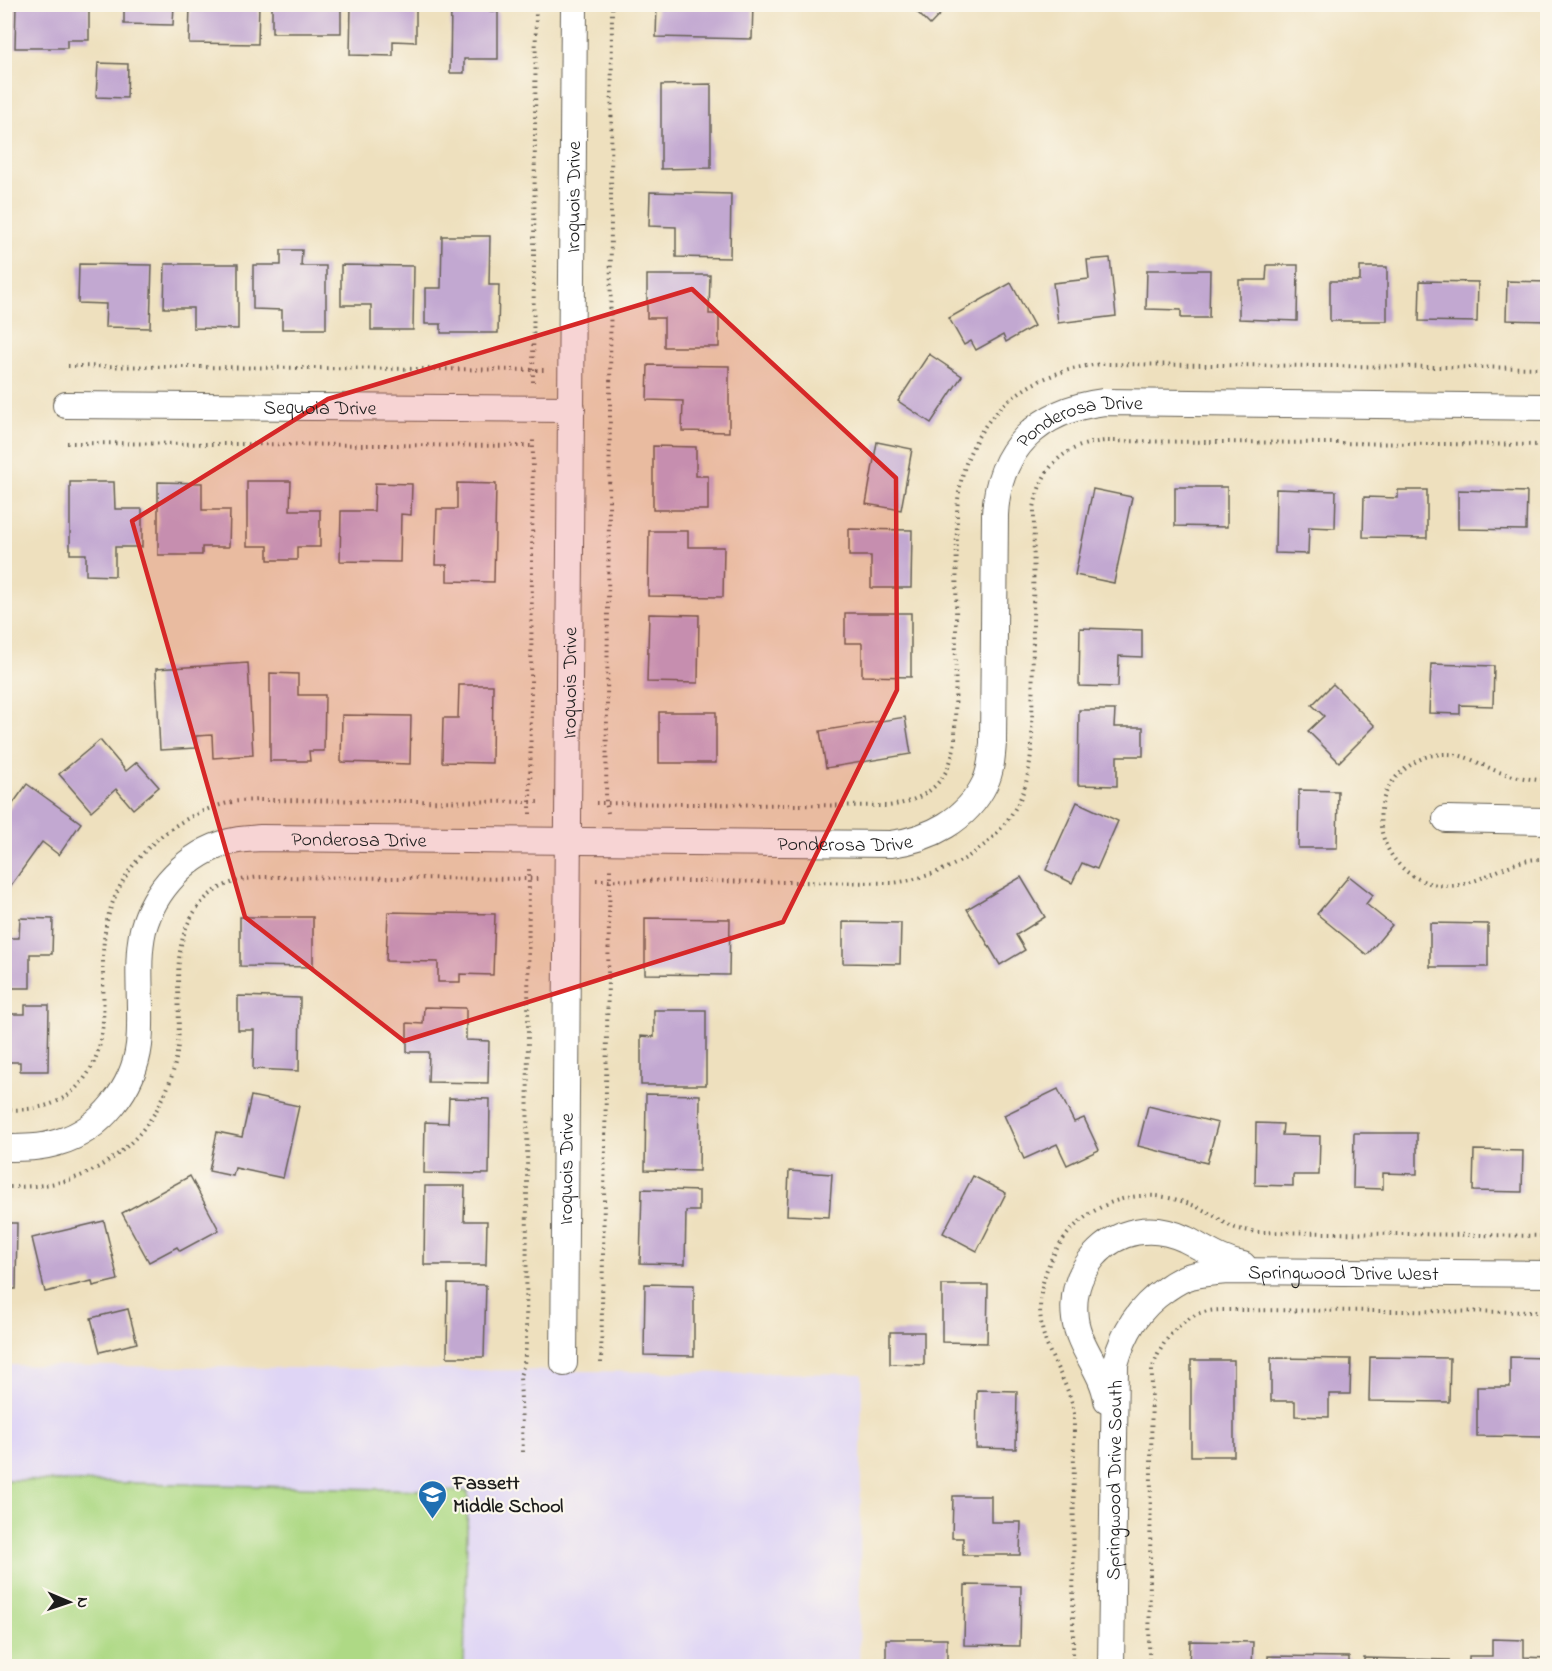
<svg xmlns="http://www.w3.org/2000/svg" width="1552" height="1671" font-family="'Indie Flower',sans-serif">
  <style>
    .built { fill: #dfd5f5 }
    .green { fill: #aed985; stroke: #657a50; stroke-width: 1.5 }
    .building { fill: #c2a8d1 }
    .lines { fill: none; stroke-linecap: round; stroke-linejoin: round }
    .street-casing { stroke: #666155; stroke-width: 28 }
    .path { stroke: #666155; stroke-width: 4; stroke-dasharray: 1.5 4.5; stroke-linecap: butt }
    .street { stroke: #fff; stroke-width: 26 }
    .marked { fill: #d62828; fill-opacity: 0.2; stroke: #d62828; stroke-width: 4.5; stroke-linejoin: round }
    .labels { text-anchor: middle; stroke-width: 4.5; stroke-linejoin: round; paint-order: stroke }
    .street-label { font-size: 20px; fill: #1c1c1c; stroke: #fbf7ec }
    .poi-label { font-size: 20px; font-weight: bold; fill: #1c1c1c; stroke: #fbf7ec; text-anchor: start }
  </style>
  <rect width="100%" height="100%" fill="#fbf7ec"/>
  <filter id="ink" filterUnits="userSpaceOnUse"><feTurbulence type="fractalNoise" baseFrequency=".0167" numOctaves="2"/><feDisplacementMap in="SourceGraphic" scale="12" xChannelSelector="R" yChannelSelector="G"/><feConvolveMatrix kernelMatrix="1 2 1 2 8 2 1 2 1" color-interpolation-filters="sRGB"/></filter>
  <filter id="wash" filterUnits="userSpaceOnUse"><feTurbulence type="fractalNoise" baseFrequency=".008" numOctaves="4" result="noise"/><feDisplacementMap in="SourceGraphic" scale="24" xChannelSelector="R" yChannelSelector="G"/><feGaussianBlur stdDeviation="1.35" result="paint"/><feColorMatrix in="noise" values="0 0 0 0 0 0 0 0 0 0 0 0 0 0 0 0 0 1.4 0 .05"/><feComposite in="paint" operator="in"/></filter>
  <g filter="url(#wash)">
    <rect width="100%" height="100%" fill="#eee0be"/>
    <polygon class="built" points="5,1365 862,1374 859,1666 5,1666"/>
    <polygon class="green" points="5,1480 468,1491 464,1666 5,1666"/>
    <g id="blocks">
      <g class="building">
        <polygon points="16,4 89,4 89,40 67,40 67,48 15,48"/>
        <polygon points="124,4 174,4 173,25 124,24"/>
        <polygon points="190,4 259,4 258,44 189,43"/>
        <rect x="272" y="4" width="69" height="29"/>
        <polygon points="351,4 416,4 416,42 393,41 393,56 350,55"/>
        <polygon points="451,4 490,4 490,11 498,12 498,59 464,59 464,73 450,73"/>
        <polygon points="657,4 753,4 752,39 656,37"/>
        <polygon points="909,4 950,4 930,25"/>
        <polygon points="98,63 128,64 127,98 96,97"/>
        <polygon points="711,84 711,168 661,169 661,85"/>
        <polygon points="650,192 731,194 730,258 676,257 676,227 649,226"/>
        <polygon points="442,236 490,236 489,285 499,285 498,333 441,333 441,324 425,324 425,288 441,288"/>
        <polygon points="281,250 302,250 301,266 326,266 326,329 282,329 282,310 253,309 253,265 281,265"/>
        <polygon points="1110,258 1116,316 1058,323 1053,283 1089,279 1087,260"/>
        <polygon points="79,264 152,265 150,328 105,327 106,304 78,303"/>
        <polygon points="165,264 238,264 238,329 193,328 193,308 164,308"/>
        <polygon points="341,265 414,266 413,330 371,330 371,305 341,305"/>
        <polygon points="1267,265 1298,265 1297,321 1239,319 1239,280 1266,280"/>
        <polygon points="1360,267 1387,267 1387,321 1330,321 1330,281 1360,281"/>
        <polygon points="1147,270 1210,270 1209,318 1181,318 1181,310 1146,309"/>
        <polygon points="647,275 710,275 709,314 719,314 719,347 664,347 664,318 647,318"/>
        <polygon points="1420,281 1478,282 1477,322 1419,321"/>
        <polygon points="1507,281 1548,282 1548,321 1506,320"/>
        <polygon points="1011,283 1034,326 1006,342 1003,335 976,350 971,341 964,345 949,318"/>
        <polygon points="929,354 962,376 931,423 898,401"/>
        <polygon points="648,365 729,366 729,432 682,431 683,401 647,400"/>
        <polygon points="877,442 912,449 901,510 866,504"/>
        <polygon points="653,446 696,447 696,476 708,476 708,510 653,510"/>
        <polygon points="247,481 291,481 290,510 320,510 320,547 297,547 297,560 268,560 268,546 247,546"/>
        <polygon points="70,482 114,482 115,509 142,509 142,547 115,547 115,576 86,575 86,554 70,554"/>
        <polygon points="158,482 202,483 202,510 230,510 229,547 202,547 202,555 158,555"/>
        <polygon points="375,483 412,484 411,515 401,514 400,562 340,561 341,511 374,511"/>
        <polygon points="457,483 496,484 494,582 447,581 447,565 435,565 437,509 457,509"/>
        <polygon points="1175,487 1227,487 1227,527 1175,526"/>
        <polygon points="1093,489 1132,497 1114,583 1075,575"/>
        <polygon points="1276,489 1336,491 1335,528 1309,527 1308,554 1275,553"/>
        <polygon points="1398,490 1427,490 1427,538 1363,537 1364,497 1398,498"/>
        <polygon points="1458,490 1527,492 1526,530 1458,529"/>
        <polygon points="849,529 912,530 911,588 871,588 871,556 849,556"/>
        <polygon points="649,531 688,531 688,547 724,547 723,597 648,596"/>
        <polygon points="845,613 911,613 911,677 862,676 862,643 845,643"/>
        <polygon points="649,614 699,615 698,683 647,682"/>
        <polygon points="1080,628 1142,630 1142,657 1119,656 1118,687 1079,686"/>
        <polygon points="248,663 253,755 213,758 212,735 196,736 196,748 160,750 156,669"/>
        <polygon points="1431,664 1494,666 1493,706 1460,705 1460,714 1429,713"/>
        <polygon points="270,673 298,674 298,695 325,695 324,751 309,751 310,761 270,761"/>
        <polygon points="1333,684 1375,726 1339,762 1308,731 1324,716 1312,705"/>
        <polygon points="459,685 493,685 492,763 442,762 443,718 458,718"/>
        <polygon points="1079,710 1115,710 1114,727 1143,727 1143,756 1117,756 1117,786 1078,785"/>
        <rect x="659" y="712" width="57" height="51"/>
        <polygon points="342,715 411,716 410,764 341,762"/>
        <polygon points="905,717 911,754 826,768 820,731"/>
        <polygon points="100,740 126,771 137,762 159,787 133,809 116,789 91,811 59,774"/>
        <polygon points="27,784 81,823 59,855 42,842 4,895 4,816"/>
        <polygon points="1299,790 1338,791 1337,848 1298,848"/>
        <polygon points="1077,802 1118,821 1097,869 1082,863 1072,883 1046,870"/>
        <polygon points="1349,876 1373,895 1366,904 1392,925 1367,955 1317,914"/>
        <polygon points="1021,877 1045,917 1016,935 1025,950 1000,965 967,909"/>
        <polygon points="388,912 495,914 493,975 460,974 460,982 438,982 438,962 386,961"/>
        <polygon points="240,917 313,917 313,967 240,966"/>
        <polygon points="20,918 53,919 52,954 30,954 30,988 4,988 4,938 19,938"/>
        <polygon points="645,918 730,919 729,975 645,974"/>
        <polygon points="843,922 901,923 900,964 843,963"/>
        <polygon points="1430,923 1488,924 1488,967 1430,967"/>
        <polygon points="238,996 300,998 299,1071 253,1069 254,1030 238,1030"/>
        <polygon points="25,1005 49,1005 48,1071 20,1071 20,1062 4,1062 4,1014 25,1014"/>
        <polygon points="424,1007 466,1008 466,1040 489,1041 488,1083 428,1082 429,1052 407,1052 407,1023 423,1024"/>
        <polygon points="654,1010 706,1010 706,1085 641,1085 641,1036 654,1037"/>
        <polygon points="1058,1089 1074,1122 1084,1118 1099,1150 1067,1165 1057,1144 1024,1159 1004,1115"/>
        <polygon points="646,1094 700,1095 699,1171 645,1170"/>
        <polygon points="251,1096 299,1106 283,1178 235,1168 233,1176 209,1171 217,1132 242,1137"/>
        <polygon points="449,1098 490,1099 489,1174 424,1173 425,1122 448,1123"/>
        <polygon points="1148,1106 1218,1123 1207,1163 1138,1146"/>
        <polygon points="1256,1123 1283,1124 1282,1135 1320,1136 1319,1175 1293,1175 1293,1186 1255,1185"/>
        <polygon points="1354,1133 1417,1133 1417,1174 1383,1173 1383,1189 1353,1188"/>
        <polygon points="1474,1150 1523,1151 1522,1192 1473,1191"/>
        <polygon points="789,1171 832,1174 829,1217 787,1215"/>
        <polygon points="190,1176 219,1230 180,1251 177,1247 149,1262 122,1213"/>
        <polygon points="973,1176 1006,1193 977,1251 943,1233"/>
        <polygon points="425,1186 465,1186 464,1221 487,1221 486,1265 424,1265"/>
        <polygon points="642,1189 699,1191 699,1211 686,1211 685,1264 640,1263"/>
        <polygon points="104,1221 118,1280 93,1286 92,1281 45,1292 32,1238"/>
        <polygon points="4,1223 17,1223 16,1289 4,1289"/>
        <polygon points="448,1284 486,1285 484,1357 447,1357"/>
        <polygon points="645,1284 694,1285 694,1356 644,1355"/>
        <polygon points="942,1285 988,1285 987,1343 942,1342"/>
        <polygon points="128,1309 137,1343 100,1352 91,1318"/>
        <polygon points="890,1332 924,1332 924,1365 890,1364"/>
        <polygon points="1370,1357 1450,1358 1449,1402 1369,1401"/>
        <polygon points="1510,1357 1546,1358 1544,1437 1477,1436 1477,1387 1510,1387"/>
        <polygon points="1271,1358 1351,1359 1350,1394 1329,1394 1329,1417 1295,1416 1295,1401 1271,1401"/>
        <rect x="1191" y="1360" width="43" height="96"/>
        <polygon points="977,1390 1017,1391 1016,1449 976,1448"/>
        <polygon points="953,1496 991,1496 991,1522 1021,1522 1020,1555 963,1555 963,1538 952,1538"/>
        <polygon points="965,1585 1021,1586 1020,1646 964,1645"/>
        <rect x="886" y="1639" width="61" height="27"/>
        <polygon points="1492,1639 1524,1640 1524,1657 1547,1658 1547,1666 1469,1666 1469,1656 1492,1656"/>
        <polygon points="1190,1641 1253,1642 1252,1666 1189,1666"/>
        <polygon points="1268,1656 1349,1657 1349,1666 1268,1666"/>
        <polygon points="1364,1658 1449,1660 1449,1666 1364,1666"/>
      </g>
    </g>
  </g>
  <g filter="url(#ink)">
    <use href="#blocks" fill-opacity="0" stroke="#666155" stroke-width="1.5"/>
    <g class="lines">
      <defs>
        <g id="street">
          <path id="s1" d="M66 405 572 409"/>
          <polyline points="1446,819 1548,821"/>
          <path id="s2" d="M4 1148C23 1148 41 1148 59 1142 101 1130 134 1087 139 1045 143 1009 135 964 143 930 154 889 188 853 229 842 239 839 250 839 261 838L891 844C930 839 967 820 985 783 991 771 992 756 993 743L995 515C998 449 1039 410 1104 402L1548 407"/>
          <path id="s3" d="M564 1363 574 4"/>
          <path d="M1107 1400C1103 1371 1079 1348 1075 1319 1072 1295 1078 1274 1094 1256 1118 1229 1153 1224 1185 1239 1205 1249 1221 1261 1243 1265"/>
          <path id="s4" d="M1111 1666 1115 1364C1124 1332 1138 1308 1166 1289 1173 1284 1182 1278 1191 1276 1203 1273 1215 1272 1227 1271L1548 1274"/>
        </g>
      </defs>
      <use href="#street" class="street-casing"/>
      <g class="path">
        <polyline points="68,366 545,370"/>
        <polyline points="533,382 536,4"/>
        <polyline points="67,443 533,446"/>
        <path d="M1548 781C1530 779 1511 777 1494 770 1471 760 1461 751 1434 755 1425 756 1416 761 1409 766 1358 800 1380 876 1438 885 1469 890 1493 870 1520 862 1529 859 1538 859 1548 859"/>
        <path d="M596 803 889 806C928 800 951 780 955 740L957 514C960 428 1017 372 1102 364L1548 368"/>
        <polyline points="608,813 606,802 610,411 612,4"/>
        <polyline points="530,814 533,437"/>
        <path d="M596 880 893 883C946 876 996 849 1020 799 1028 783 1030 762 1032 745L1034 508C1041 467 1064 444 1106 441L1548 445"/>
        <path d="M4 1110C31 1110 56 1108 76 1088 116 1049 99 990 104 940 110 873 164 818 228 803 238 800 249 801 260 800L541 802"/>
        <path d="M4 1187C27 1187 50 1186 72 1179 127 1161 169 1109 177 1053 184 1004 166 948 198 907 214 886 236 879 262 877L540 879"/>
        <polyline points="601,1363 610,869"/>
        <polyline points="523,1452 520,1376 524,1364 526,1346 529,869"/>
        <path d="M1073 1666 1074 1414C1070 1383 1048 1359 1042 1328 1029 1260 1084 1190 1157 1196 1175 1198 1193 1204 1209 1213 1217 1217 1224 1223 1232 1227 1241 1230 1250 1231 1259 1232L1548 1236"/>
        <path d="M1149 1666 1152 1370C1159 1346 1175 1323 1200 1313 1209 1310 1219 1310 1229 1310L1548 1312"/>
      </g>
      <use href="#street" class="street"/>
    </g>
  </g>
  <path class="marked" d="M692 289 896 478 897 690 783 922 404 1041 245 917 132 521 328 399Z"/>
  <defs>
    <symbol id="school-pin" viewBox="-11 -11 22 30"><path d="M0 17L-7.5 6A9.5 9.5 0 1 1 7.5 6Z" fill="#1f6fb2" stroke="#fbf7ec"/><path d="M0-5L7-2L0 1L-7-2ZM-4 1L0 2.5L4 1V4Q0 6-4 4Z" fill="#fff"/></symbol>
  </defs>
  <g fill-rule="evenodd">
    <use href="#school-pin" x="416" y="1478" width="33" height="45"/>
  </g>
  <g class="labels">
    <g class="street-label">
      <text dy="7" stroke="none"><textPath href="#s3" startOffset="1166">Iroquois Drive</textPath></text>
      <text dy="7" stroke="none"><textPath href="#s1" startOffset="254">Sequoia Drive</textPath></text>
      <text dy="7" stroke="none"><textPath href="#s2" startOffset="1624">Ponderosa Drive</textPath></text>
      <text dy="7" stroke="none"><textPath href="#s3" startOffset="680">Iroquois Drive</textPath></text>
      <text dy="7" stroke="none"><textPath href="#s2" startOffset="562">Ponderosa Drive</textPath></text>
      <text dy="7" stroke="none"><textPath href="#s2" startOffset="1048">Ponderosa Drive</textPath></text>
      <text dy="7" stroke="none"><textPath href="#s3" startOffset="194">Iroquois Drive</textPath></text>
      <text dy="7" stroke="none"><textPath href="#s4" startOffset="576">Springwood Drive West</textPath></text>
      <text dy="7" stroke="none"><textPath href="#s4" startOffset="186">Springwood Drive South</textPath></text>
    </g>
    <g class="poi-label">
      <text x="453" y="1489">Fassett<tspan x="453" dy="23">Middle School</tspan></text>
    </g>
  </g>
  <rect width="1552" height="1671" fill="none" stroke="#fbf7ec" stroke-width="24"/>
  <g transform="translate(69 1602) rotate(92)" stroke="#fbf7ec" stroke-width="4.5" paint-order="stroke">
  <path d="M0-4.5L10 22L0 15L-10 22Z" fill="#1c1c1c"/>
  <text y="-9" font-size="16" font-weight="bold" text-anchor="middle" fill="#1c1c1c">N</text>
  </g>
</svg>
